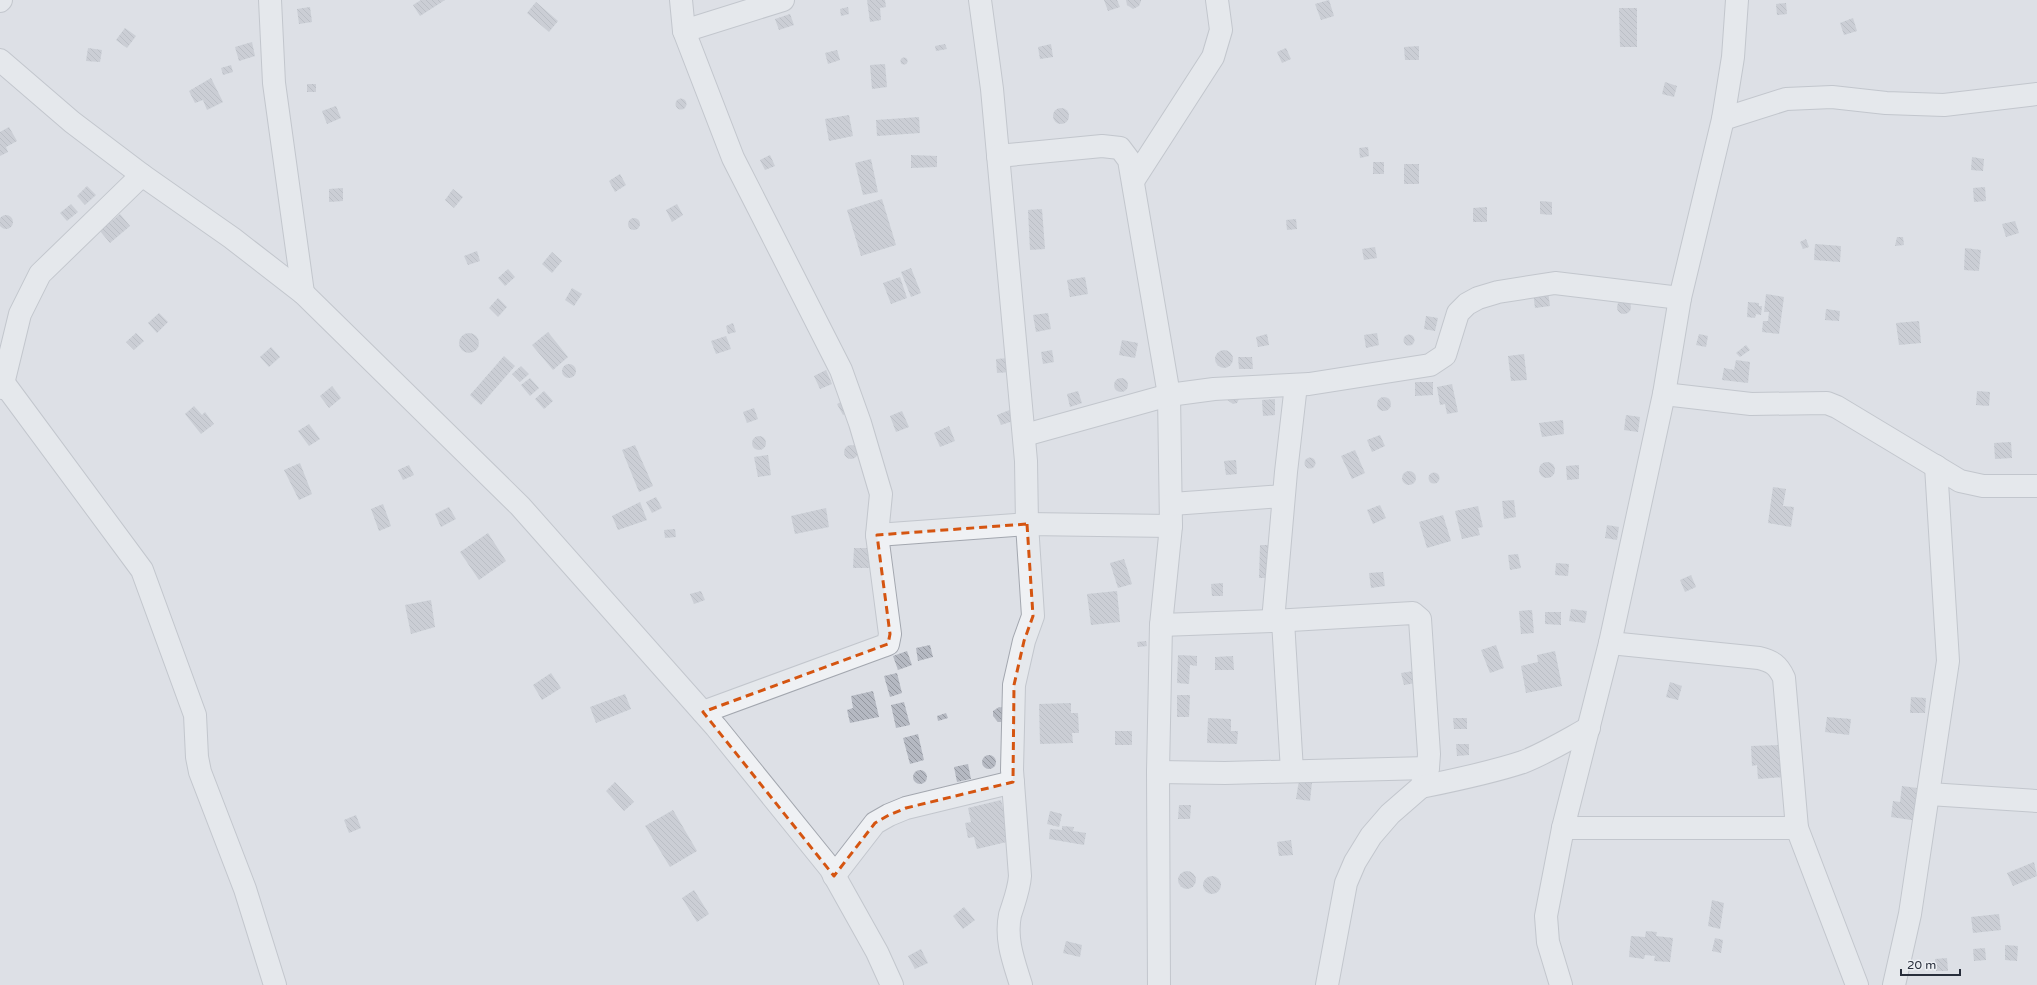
<svg xmlns="http://www.w3.org/2000/svg" width="2037" height="985" font-family="'Varela Round',sans-serif">
  <style>
    .building { fill: url(#building-back-hatch) }
    .lines { fill: none; stroke-linecap: round; stroke-linejoin: round }
    .minor-casing { stroke: #a3a7af; stroke-width: 24 }
    .minor { stroke: #eff1f4; stroke-width: 22 }
    .marked { fill: none; stroke: #d55511; stroke-width: 3; stroke-dasharray: 8 5; stroke-linejoin: round }
  </style>
  <defs>
    <pattern id="building-back-hatch" width="6" height="6" patternUnits="userSpaceOnUse"><rect width="6" height="6" fill="#b5b9c2"/><path d="M-1 5l2 2M0 0l6 6M5-1l2 2" fill="none" stroke="#93979f"/></pattern>
  </defs>
  <rect width="100%" height="100%" fill="#dde0e6"/>
  <g class="building">
    <polygon points="421,0 445,0 420,16 413,5"/>
    <polygon points="867,0 885,0 886,7 880,8 881,20 870,22"/>
    <polygon points="1104,0 1117,0 1120,7 1108,11"/>
    <polygon points="1126,0 1141,0 1141,1 1139,6 1133,9 1127,5"/>
    <polygon points="1329,0 1334,16 1321,20 1315,4"/>
    <polygon points="536,2 558,21 549,32 527,13"/>
    <polygon points="1786,3 1787,14 1777,15 1776,4"/>
    <polygon points="310,7 312,22 299,24 297,9"/>
    <polygon points="848,7 849,14 841,16 840,9"/>
    <polygon points="1619,8 1637,8 1637,47 1620,47"/>
    <polygon points="790,14 794,25 779,30 775,19"/>
    <polygon points="1853,18 1857,31 1844,35 1840,23"/>
    <polygon points="125,28 136,36 127,48 116,40"/>
    <polygon points="252,42 255,56 239,61 235,47"/>
    <polygon points="945,44 947,49 936,51 935,46"/>
    <polygon points="1051,44 1053,57 1040,59 1038,47"/>
    <polygon points="1419,46 1419,60 1405,60 1404,47"/>
    <polygon points="88,48 102,50 100,62 86,61"/>
    <polygon points="1286,48 1291,59 1282,63 1277,52"/>
    <polygon points="837,50 840,60 828,64 825,53"/>
    <circle cx="904" cy="61" r="3.5"/>
    <polygon points="885,64 887,87 872,89 870,65"/>
    <polygon points="231,65 233,72 223,75 221,68"/>
    <polygon points="211,78 223,102 207,110 203,100 195,103 189,91"/>
    <polygon points="1665,82 1677,86 1674,97 1662,94"/>
    <rect x="307" y="84" width="9" height="8"/>
    <circle cx="681" cy="104" r="5.5"/>
    <polygon points="336,106 341,118 327,124 322,111"/>
    <circle cx="1061" cy="116" r="8"/>
    <polygon points="849,115 853,136 829,141 825,119"/>
    <polygon points="919,117 920,133 877,136 876,120"/>
    <polygon points="9,127 17,141 6,147 8,152 0,156 0,132"/>
    <polygon points="1368,147 1369,156 1360,158 1359,148"/>
    <polygon points="770,155 775,166 765,170 760,160"/>
    <polygon points="911,155 937,156 937,167 911,168"/>
    <polygon points="1972,157 1984,159 1983,171 1971,170"/>
    <polygon points="871,159 878,192 863,195 855,163"/>
    <rect x="1373" y="162" width="11" height="12"/>
    <rect x="1404" y="164" width="15" height="20"/>
    <polygon points="620,174 626,185 615,192 609,181"/>
    <polygon points="87,186 96,195 85,205 77,196"/>
    <polygon points="1985,187 1986,201 1974,202 1973,188"/>
    <polygon points="343,188 343,201 329,202 329,189"/>
    <polygon points="453,189 463,197 454,208 445,200"/>
    <polygon points="882,199 896,245 861,256 847,210"/>
    <polygon points="1540,201 1552,202 1552,215 1540,214"/>
    <polygon points="71,204 78,212 67,221 60,213"/>
    <polygon points="677,204 683,215 672,222 666,210"/>
    <polygon points="1487,207 1487,222 1473,222 1473,208"/>
    <polygon points="1042,209 1045,249 1030,250 1028,210"/>
    <polygon points="120,214 130,226 110,243 100,231"/>
    <circle cx="6" cy="222" r="7"/>
    <circle cx="634" cy="224" r="6"/>
    <polygon points="1296,219 1297,229 1287,230 1286,220"/>
    <polygon points="2015,221 2019,233 2006,237 2002,224"/>
    <polygon points="1897,237 1903,237 1904,245 1895,246"/>
    <polygon points="1806,239 1809,247 1803,249 1800,242"/>
    <polygon points="1815,244 1841,246 1840,262 1814,260"/>
    <polygon points="1375,247 1377,258 1364,260 1362,249"/>
    <polygon points="1965,248 1981,250 1979,271 1964,270"/>
    <polygon points="477,251 480,261 468,265 464,256"/>
    <polygon points="552,252 562,261 552,273 542,264"/>
    <polygon points="911,268 921,293 911,297 901,272"/>
    <polygon points="508,269 515,277 505,286 498,278"/>
    <polygon points="900,277 907,298 891,304 883,283"/>
    <polygon points="1085,277 1088,294 1070,297 1067,280"/>
    <polygon points="572,288 582,294 574,306 565,300"/>
    <polygon points="1548,291 1550,306 1535,308 1533,292"/>
    <polygon points="1766,294 1784,297 1779,334 1762,332 1763,321 1768,321 1769,312 1764,312"/>
    <polygon points="498,298 507,307 498,317 489,308"/>
    <circle cx="1624" cy="307" r="7"/>
    <polygon points="1748,302 1759,303 1759,306 1762,306 1761,315 1756,314 1755,318 1747,317"/>
    <polygon points="1826,309 1840,311 1839,321 1825,320"/>
    <polygon points="159,313 168,322 157,333 148,323"/>
    <polygon points="1048,313 1051,329 1036,332 1033,315"/>
    <polygon points="1426,316 1438,318 1435,331 1424,329"/>
    <polygon points="1919,321 1921,343 1899,345 1896,323"/>
    <polygon points="733,323 736,332 728,334 726,326"/>
    <polygon points="548,332 568,357 553,370 532,345"/>
    <polygon points="136,333 144,341 134,350 126,342"/>
    <polygon points="1377,333 1379,345 1366,348 1364,335"/>
    <circle cx="469" cy="343" r="10"/>
    <polygon points="1267,334 1269,345 1258,347 1256,337"/>
    <polygon points="1699,334 1708,336 1706,347 1696,345"/>
    <circle cx="1409" cy="340" r="5.5"/>
    <polygon points="726,336 731,349 716,354 711,341"/>
    <polygon points="1122,340 1138,343 1135,358 1119,355"/>
    <polygon points="1746,345 1750,350 1740,357 1736,353"/>
    <polygon points="271,347 280,357 269,367 260,357"/>
    <circle cx="1224" cy="359" r="9"/>
    <polygon points="1052,350 1054,362 1043,364 1041,352"/>
    <polygon points="1524,354 1527,380 1511,381 1508,356"/>
    <polygon points="504,356 515,366 481,405 470,395"/>
    <polygon points="1238,357 1252,357 1253,369 1239,369"/>
    <polygon points="1009,358 1010,372 997,373 996,359"/>
    <polygon points="1736,360 1750,362 1748,383 1722,380 1724,368 1734,370"/>
    <circle cx="569" cy="371" r="7"/>
    <polygon points="521,366 529,374 520,382 512,374"/>
    <polygon points="826,370 832,384 820,389 814,376"/>
    <polygon points="530,378 539,388 530,396 521,385"/>
    <circle cx="1121" cy="385" r="7"/>
    <polygon points="1415,382 1433,382 1433,395 1415,396"/>
    <polygon points="1452,384 1458,412 1447,414 1445,404 1440,405 1437,387"/>
    <polygon points="332,386 341,398 329,408 320,396"/>
    <polygon points="544,391 553,401 544,409 535,399"/>
    <polygon points="1078,391 1082,403 1070,407 1067,394"/>
    <polygon points="1977,391 1990,392 1989,406 1976,405"/>
    <circle cx="1384" cy="404" r="7"/>
    <polygon points="847,399 853,410 843,415 837,404"/>
    <polygon points="1226,399 1239,399 1237,403 1233,404"/>
    <polygon points="1275,399 1275,415 1263,416 1262,400"/>
    <polygon points="194,406 202,415 205,412 214,424 201,434 185,414"/>
    <polygon points="754,408 758,419 747,423 743,412"/>
    <polygon points="1012,409 1016,420 1001,425 997,415"/>
    <polygon points="902,411 909,427 896,432 890,416"/>
    <polygon points="1626,415 1640,417 1638,432 1624,430"/>
    <polygon points="1563,420 1564,434 1542,437 1539,423"/>
    <polygon points="309,424 320,439 309,446 298,431"/>
    <polygon points="949,426 955,441 940,447 934,433"/>
    <polygon points="1380,435 1385,446 1372,452 1367,440"/>
    <circle cx="759" cy="443" r="7"/>
    <polygon points="2011,442 2012,458 1995,459 1994,443"/>
    <polygon points="635,445 653,486 639,492 622,450"/>
    <circle cx="851" cy="452" r="7"/>
    <polygon points="1355,450 1365,473 1352,479 1341,456"/>
    <polygon points="768,455 771,475 758,477 754,457"/>
    <circle cx="1310" cy="463" r="5.5"/>
    <polygon points="1236,460 1237,474 1226,475 1224,461"/>
    <circle cx="1547" cy="470" r="8"/>
    <polygon points="300,463 312,494 299,500 284,470"/>
    <polygon points="409,465 414,475 403,480 398,470"/>
    <polygon points="1579,465 1579,479 1567,480 1566,466"/>
    <circle cx="1409" cy="478" r="7"/>
    <circle cx="1434" cy="478" r="5.5"/>
    <polygon points="1773,487 1786,489 1783,506 1794,507 1791,527 1768,523"/>
    <polygon points="656,497 662,508 652,513 646,502"/>
    <polygon points="1514,500 1516,517 1504,519 1502,501"/>
    <polygon points="640,502 647,520 618,530 612,516"/>
    <polygon points="383,504 391,526 379,531 371,509"/>
    <polygon points="1380,505 1386,518 1373,524 1367,510"/>
    <polygon points="1478,506 1483,527 1478,528 1480,535 1462,539 1455,511"/>
    <polygon points="449,507 456,519 441,527 435,514"/>
    <polygon points="826,508 829,527 795,534 791,516"/>
    <polygon points="1443,515 1451,541 1427,548 1419,522"/>
    <polygon points="1607,525 1619,527 1617,540 1605,538"/>
    <polygon points="675,529 676,537 665,538 664,530"/>
    <polygon points="488,533 506,561 479,580 460,552"/>
    <polygon points="1260,545 1274,545 1273,578 1259,578"/>
    <polygon points="854,548 871,548 870,568 853,568"/>
    <polygon points="1518,554 1521,568 1510,570 1508,555"/>
    <polygon points="1124,559 1132,584 1118,588 1110,563"/>
    <polygon points="1556,563 1569,564 1568,576 1555,575"/>
    <polygon points="1383,572 1385,586 1371,588 1369,573"/>
    <polygon points="1691,575 1696,587 1685,592 1680,580"/>
    <polygon points="1223,583 1223,596 1212,596 1211,584"/>
    <polygon points="701,591 705,600 694,604 690,594"/>
    <polygon points="1117,591 1120,622 1091,625 1087,594"/>
    <polygon points="431,600 435,627 411,634 405,605"/>
    <polygon points="1571,609 1587,611 1585,623 1569,621"/>
    <polygon points="1532,610 1534,633 1521,634 1519,611"/>
    <polygon points="1545,612 1561,612 1561,625 1545,624"/>
    <polygon points="1146,641 1147,646 1138,647 1137,642"/>
    <polygon points="930,645 933,657 918,661 916,648"/>
    <polygon points="1496,645 1504,668 1490,673 1481,650"/>
    <polygon points="907,651 912,665 898,670 893,656"/>
    <polygon points="1555,651 1562,686 1526,693 1521,666 1538,662 1537,655"/>
    <polygon points="1178,655 1197,656 1197,666 1190,665 1189,684 1177,683"/>
    <polygon points="1233,656 1234,670 1215,670 1215,657"/>
    <polygon points="1414,671 1416,683 1404,685 1401,673"/>
    <polygon points="551,673 561,688 542,700 533,685"/>
    <polygon points="897,673 902,693 890,697 884,676"/>
    <polygon points="1670,682 1682,686 1678,700 1666,697"/>
    <polygon points="873,691 879,717 850,723 847,710 853,708 851,696"/>
    <polygon points="625,694 631,709 596,723 590,707"/>
    <polygon points="1177,695 1190,695 1189,717 1177,717"/>
    <polygon points="1911,697 1926,698 1925,713 1910,713"/>
    <polygon points="904,702 910,725 896,728 891,705"/>
    <polygon points="1071,703 1071,713 1078,713 1079,733 1072,733 1073,743 1040,744 1039,704"/>
    <polygon points="999,707 1004,708 1003,722 998,722 993,716 993,711"/>
    <polygon points="946,713 948,718 938,721 937,716"/>
    <polygon points="1827,717 1851,719 1849,735 1825,732"/>
    <polygon points="1208,718 1231,719 1231,731 1238,731 1237,744 1207,743"/>
    <polygon points="1453,718 1467,718 1467,729 1454,729"/>
    <rect x="1115" y="731" width="17" height="14"/>
    <polygon points="918,734 924,760 910,764 903,738"/>
    <polygon points="1456,744 1469,744 1469,755 1457,756"/>
    <polygon points="1783,745 1785,777 1758,779 1757,765 1752,766 1751,746"/>
    <circle cx="989" cy="762" r="7"/>
    <polygon points="968,764 971,779 957,782 954,767"/>
    <circle cx="920" cy="777" r="7"/>
    <polygon points="1299,780 1312,782 1310,801 1296,799"/>
    <polygon points="615,782 634,802 624,811 606,791"/>
    <polygon points="1902,786 1917,788 1915,803 1920,804 1918,821 1891,817 1893,801 1900,802"/>
    <polygon points="1001,800 1011,841 977,849 974,837 968,838 965,823 971,822 968,808"/>
    <polygon points="1179,805 1191,805 1190,819 1178,819"/>
    <polygon points="673,810 697,851 670,867 645,826"/>
    <polygon points="1050,811 1062,814 1059,827 1047,824"/>
    <polygon points="356,815 361,828 349,833 344,820"/>
    <polygon points="1062,826 1074,827 1073,831 1086,833 1084,845 1049,839 1050,829 1062,830"/>
    <polygon points="1291,840 1293,855 1279,856 1277,842"/>
    <polygon points="2034,862 2037,876 2013,886 2007,873"/>
    <circle cx="1187" cy="880" r="9"/>
    <circle cx="1212" cy="885" r="9"/>
    <polygon points="694,890 709,914 697,922 682,898"/>
    <polygon points="1712,900 1724,903 1720,929 1708,926"/>
    <polygon points="964,907 975,920 963,929 953,916"/>
    <polygon points="1999,914 2001,930 1973,933 1971,917"/>
    <polygon points="1646,931 1657,932 1656,936 1673,938 1670,962 1654,961 1655,956 1645,955 1644,959 1629,957 1631,936 1645,937"/>
    <polygon points="1715,938 1723,940 1721,953 1712,951"/>
    <polygon points="1066,941 1082,945 1080,957 1063,953"/>
    <polygon points="2005,945 2018,946 2017,961 2005,960"/>
    <polygon points="1985,948 1986,960 1974,961 1973,949"/>
    <polygon points="921,949 928,963 915,969 908,956"/>
    <polygon points="1947,958 1948,971 1936,971 1935,959"/>
  </g>
  <g class="lines">
    <defs>
      <g id="minor">
        <polyline points="270,0 274,83 303,293"/>
        <polyline points="681,0 684,31 733,158 841,370 860,423 881,494 877,535 890,634 888,644 883,646 703,712"/>
        <path d="M980 0 992 89 1026 461 1027 524 1033 616 1024 641 1014 685 1012 770 1020 876C1019 890 1014 902 1010 915 1005 940 1014 962 1021 985"/>
        <polyline points="0,1 1,0"/>
        <polyline points="684,31 783,0"/>
        <polyline points="0,60 72,122 142,175 232,238 303,293 520,506 716,727 830,868 877,952 892,985"/>
        <polyline points="1723,119 1786,99 1832,97 1886,103 1944,105 2037,94"/>
        <polyline points="998,156 1102,146 1120,148 1129,160 1169,395 1171,526 1161,625 1158,772 1159,985"/>
        <polyline points="1133,181 1213,57 1221,30 1217,0"/>
        <polyline points="0,372 3,382 142,570 195,715 197,757 200,772 245,889 275,985"/>
        <polyline points="2,388 20,314 40,274 142,175"/>
        <polyline points="1664,394 1751,404 1827,403 1837,407 1960,481 1983,486 2037,486"/>
        <polyline points="1025,435 1169,395 1214,389 1309,384 1430,365 1445,355 1458,313 1467,304 1478,298 1498,292 1555,283 1680,298"/>
        <polyline points="1172,504 1283,496"/>
        <polyline points="877,535 1027,524 1171,526"/>
        <polyline points="1273,621 1286,472 1296,385"/>
        <polyline points="1283,621 1292,771"/>
        <polyline points="1161,625 1273,621 1413,613 1420,619 1429,754 1428,768 1421,787 1390,814 1371,836 1355,862 1346,883 1327,985"/>
        <path d="M1610 643 1759 658C1772 661 1778 665 1784 678L1797 828 1857 985"/>
        <polyline points="1158,772 1225,773 1428,768"/>
        <path d="M1421 787C1455 780 1490 773 1523 762 1546 753 1567 740 1589 728"/>
        <polyline points="1929,794 2037,801"/>
        <polyline points="1563,828 1797,828"/>
        <polyline points="834,876 875,823 889,815 906,808 1013,782"/>
        <polyline points="1561,985 1548,942 1546,916 1563,828 1610,643 1664,394 1680,298 1723,119 1733,57 1737,0"/>
        <polyline points="1894,985 1910,914 1948,661 1936,466"/>
      </g>
    </defs>
    <use href="#minor" class="minor-casing"/>
    <use href="#minor" class="minor"/>
  </g>
  <path d="M0 0H2037V985H0ZM1027 524 1033 616 1024 641 1014 685 1013 782 906 808 889 815 875 823 834 876 703 712 888 644 890 634 877 535Z" fill="#dde0e6" fill-opacity=".55" fill-rule="evenodd"/>
  <path class="marked" d="M1027 524 1033 616 1024 641 1014 685 1013 782 906 808 889 815 875 823 834 876 703 712 888 644 890 634 877 535Z"/>
  <path d="M1901 969v6h59v-6" fill="none" stroke="#282e3b" stroke-width="2"/>
  <text x="1907" y="969" font-size="12" fill="#282e3b" stroke="#eceff3" stroke-width="3" paint-order="stroke">20 m</text>
</svg>
